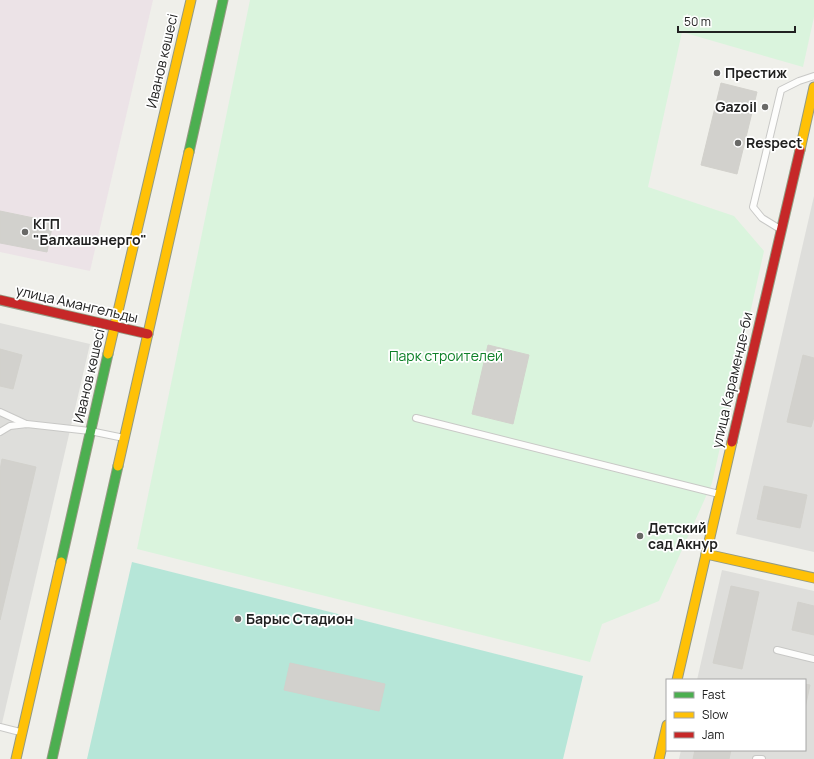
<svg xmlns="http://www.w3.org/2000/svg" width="814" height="759" font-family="Manrope,sans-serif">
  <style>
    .residential { fill: #dededb }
    .industrial { fill: #ece3e7 }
    .park { fill: #daf4dd }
    .pitch { fill: #b6e6d8 }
    .building { fill: #d2d1cd; stroke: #d2d1cc }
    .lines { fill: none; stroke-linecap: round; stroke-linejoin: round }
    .lane-casing { stroke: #c8c8c6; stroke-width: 8 }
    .fast-casing { stroke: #949a82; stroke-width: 11 }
    .slow-casing { stroke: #949a82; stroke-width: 11 }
    .jam-casing { stroke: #949a82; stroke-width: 11 }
    .lane { stroke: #fdfdfc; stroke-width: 6 }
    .fast { stroke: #4caf50; stroke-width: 9 }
    .slow { stroke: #ffc107; stroke-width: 9 }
    .jam { stroke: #c62828; stroke-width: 9 }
    .poi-dot { fill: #696967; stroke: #fff; stroke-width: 1.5 }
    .labels { text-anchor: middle; stroke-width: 3.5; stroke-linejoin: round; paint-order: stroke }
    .street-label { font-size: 14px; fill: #212121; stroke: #fff }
    .poi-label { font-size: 14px; font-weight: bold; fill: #212121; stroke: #fff; text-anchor: start }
    .park-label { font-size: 14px; fill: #0e8028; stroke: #fff }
  </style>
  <rect width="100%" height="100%" fill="#efefea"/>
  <g class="residential">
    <polygon points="814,196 814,552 736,534"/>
    <polygon points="0,323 90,344 0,732"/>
    <polygon points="722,570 814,591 814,759 679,759 681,750 805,750 805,680 697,680"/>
  </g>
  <polygon class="industrial" points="0,0 153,0 90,271 0,252"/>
  <polygon class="park" points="250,0 814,0 814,17 803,67 682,32 648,187 734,216 764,251 712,483 659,601 602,624 590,662 137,549"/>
  <polygon class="pitch" points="132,562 583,676 563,759 87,759"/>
  <g class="building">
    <polygon points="721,83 757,92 737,174 701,165"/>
    <polygon points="0,211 53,222 47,252 0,243"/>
    <polygon points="488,345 529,355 513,424 472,414"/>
    <polygon points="0,349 22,355 13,389 0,386"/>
    <polygon points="803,355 814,358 814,417 811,427 787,422"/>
    <polygon points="2,459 36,467 0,620 0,470"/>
    <polygon points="764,486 807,495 800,528 757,519"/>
    <polygon points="731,586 759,592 742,669 713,663"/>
    <polygon points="798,602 814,606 814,635 792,630"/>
    <polygon points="290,663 385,684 379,711 284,690"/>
    <polygon points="805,684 810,685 805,708"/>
    <polygon points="695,750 731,750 729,759 693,759"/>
  </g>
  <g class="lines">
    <defs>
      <g id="lane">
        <polyline points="780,229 762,218 753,207 781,90 799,81 814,76"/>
        <polyline points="0,412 26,424"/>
        <polyline points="416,418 719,494"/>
        <polyline points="0,432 10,426 27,424 90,431 124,438"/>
        <polyline points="777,650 814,659"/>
        <polyline points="0,727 20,732"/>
        <polyline points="756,759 762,759"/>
      </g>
      <g id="fast">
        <polyline points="189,152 223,0"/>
        <polyline points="61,562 108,354"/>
        <polyline points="52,759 118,466"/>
      </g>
      <g id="slow">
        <polyline points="800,150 814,87"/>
        <polyline points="108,354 191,0"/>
        <polyline points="118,466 189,152"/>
        <polyline points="706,554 814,578"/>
        <polyline points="677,680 732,442"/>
        <polyline points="16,759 61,562"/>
        <polyline points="659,759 667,725"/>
      </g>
      <g id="jam">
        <polyline points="0,300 148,334"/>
        <polyline points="732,442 800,150"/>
      </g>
    </defs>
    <use href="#lane" class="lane-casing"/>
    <use href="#fast" class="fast-casing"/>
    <use href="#slow" class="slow-casing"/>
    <use href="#jam" class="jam-casing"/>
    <use href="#lane" class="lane"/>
    <use href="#fast" class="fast"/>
    <use href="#slow" class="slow"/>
    <use href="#jam" class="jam"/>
  </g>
  <g class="poi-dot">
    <circle cx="717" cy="73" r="4"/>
    <circle cx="765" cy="107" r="4"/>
    <circle cx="738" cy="143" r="4"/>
    <circle cx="25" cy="232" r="4"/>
    <circle cx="640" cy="536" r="4"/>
    <circle cx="238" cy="619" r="4"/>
  </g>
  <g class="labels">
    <g class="street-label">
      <text transform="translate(162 61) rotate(-77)" y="5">Иванов көшесі</text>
      <text transform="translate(77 304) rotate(13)" y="5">улица Амангельды</text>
      <text transform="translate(89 376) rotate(-77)" y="5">Иванов көшесі</text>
      <text transform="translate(732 380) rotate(-77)" y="5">улица Караменде-би</text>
    </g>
    <g class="poi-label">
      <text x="725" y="78">Престиж</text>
      <text x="757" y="112" text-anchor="end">Gazoil</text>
      <text x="746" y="148">Respect</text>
      <text x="33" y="229">КГП<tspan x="33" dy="16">"Балхашэнерго"</tspan></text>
      <text x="648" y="533">Детский<tspan x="648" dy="16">сад Акнур</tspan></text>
      <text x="246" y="624">Барыс Стадион</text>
    </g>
    <g class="park-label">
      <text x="446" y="361">Парк строителей</text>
    </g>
  </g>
  <rect x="666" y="679" width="140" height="72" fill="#ffffff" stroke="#a6a6a6"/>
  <rect x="674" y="692" width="20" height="6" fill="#4caf50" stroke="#a6a6a6"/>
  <text x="702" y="699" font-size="12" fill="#212121">Fast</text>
  <rect x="674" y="712" width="20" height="6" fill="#ffc107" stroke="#a6a6a6"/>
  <text x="702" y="719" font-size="12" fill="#212121">Slow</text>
  <rect x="674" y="732" width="20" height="6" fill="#c62828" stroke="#a6a6a6"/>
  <text x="702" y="739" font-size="12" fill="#212121">Jam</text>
  <path d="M678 26v6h117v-6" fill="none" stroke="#212121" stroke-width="2"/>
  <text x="684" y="26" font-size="12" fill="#212121" stroke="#ffffff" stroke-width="3" paint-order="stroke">50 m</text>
</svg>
